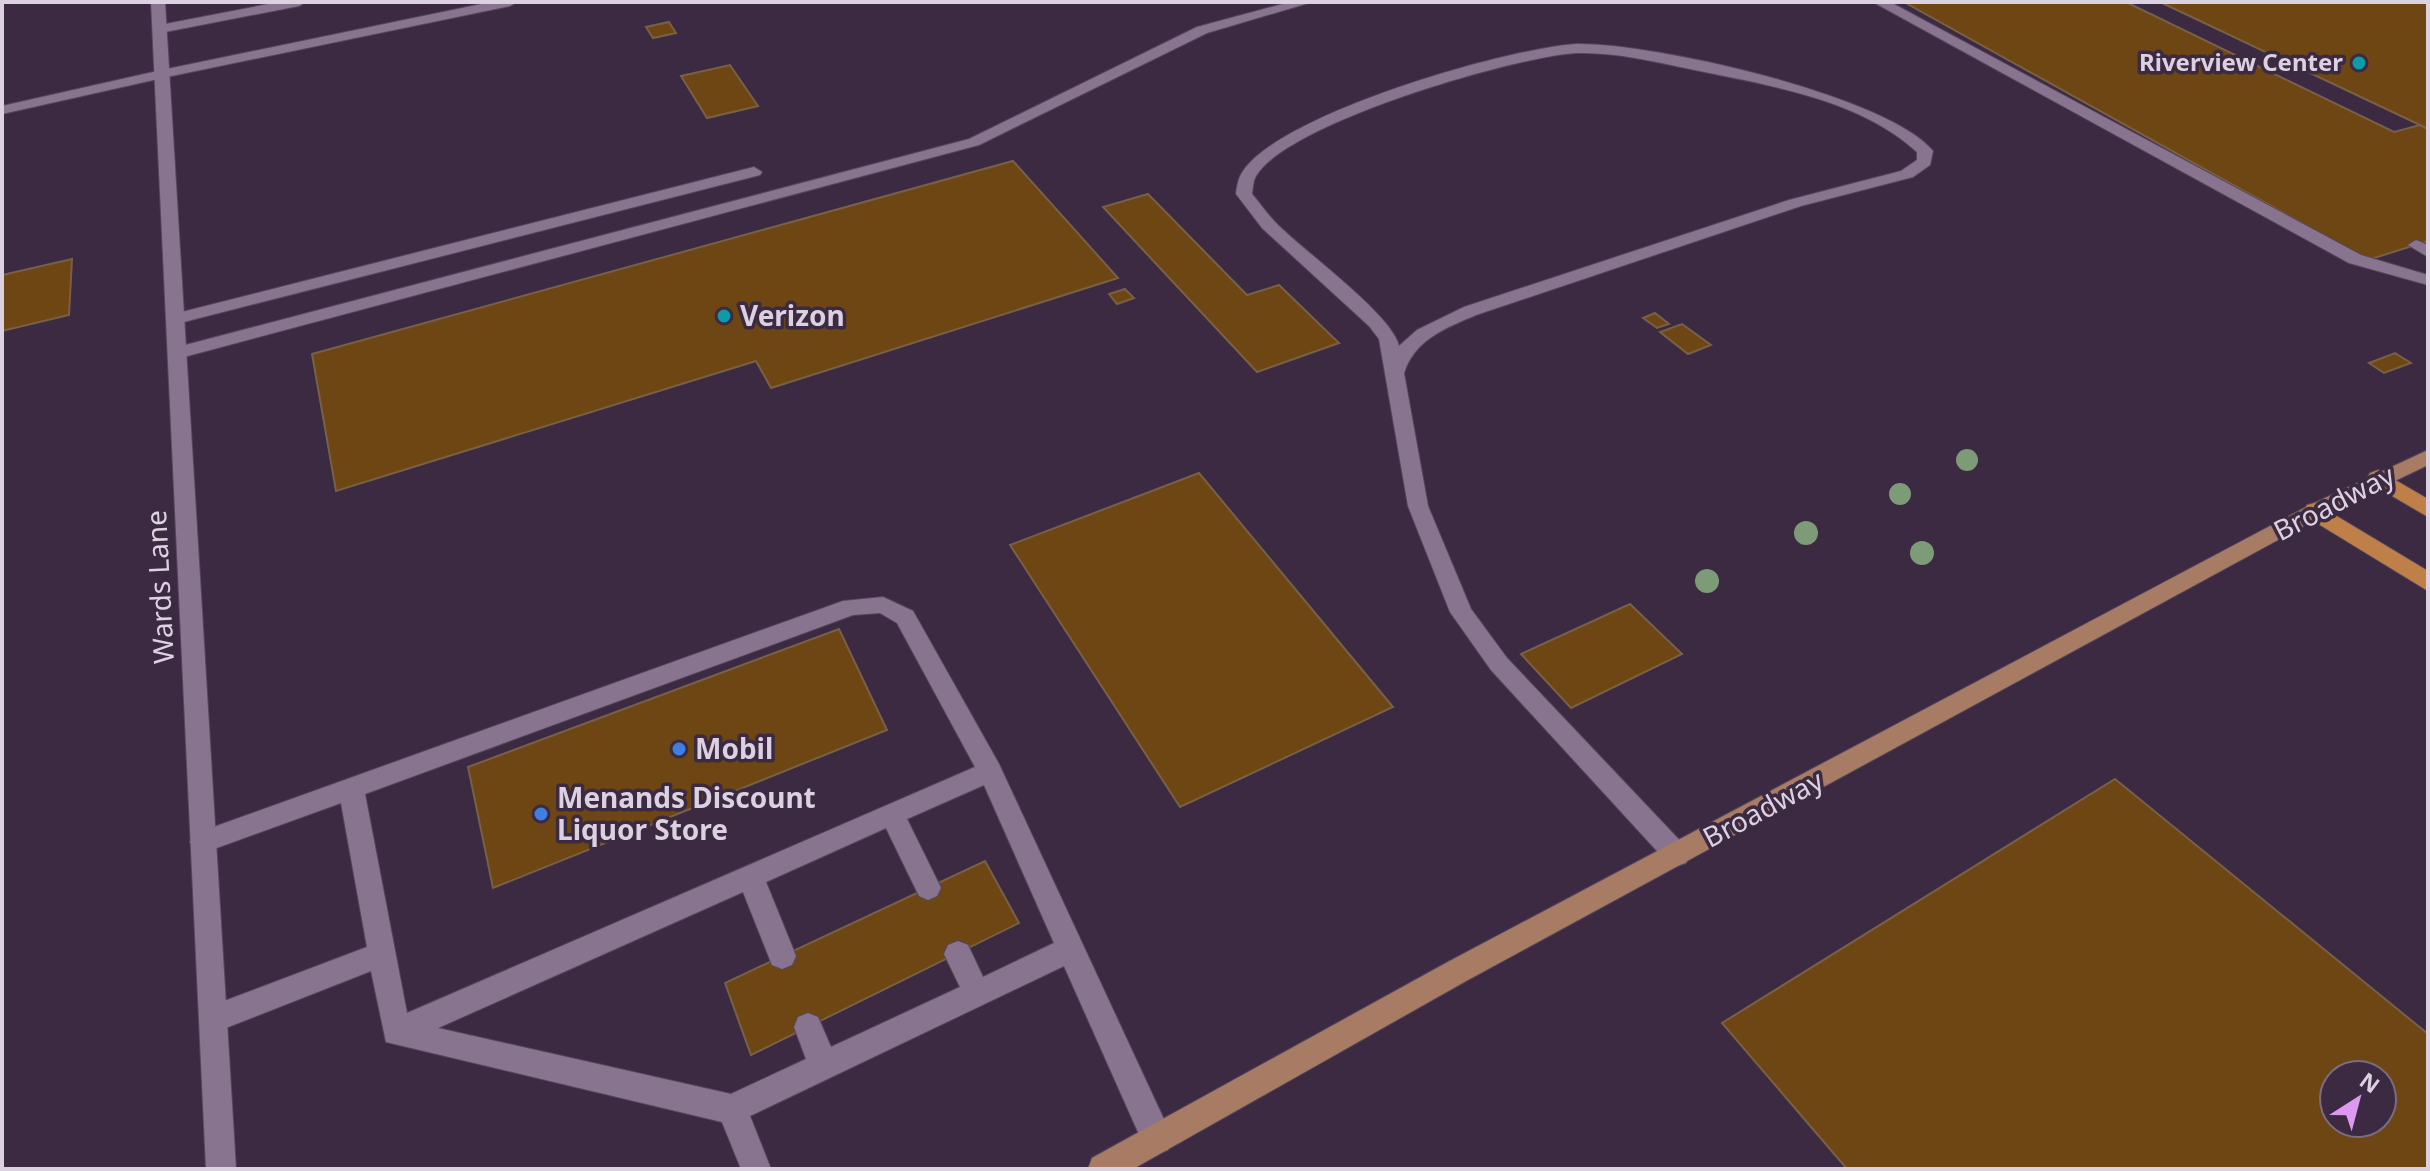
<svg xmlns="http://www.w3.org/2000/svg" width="2430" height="1171" font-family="'Noto Sans',sans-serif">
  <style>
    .building { fill: #6e4614; stroke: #786047; stroke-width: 2; fill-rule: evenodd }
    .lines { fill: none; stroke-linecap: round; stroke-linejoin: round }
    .service-casing { stroke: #56475c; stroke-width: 2 }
    .minor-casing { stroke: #56475c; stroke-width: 2 }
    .tertiary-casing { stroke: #56475c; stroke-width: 2 }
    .primary-casing { stroke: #56475c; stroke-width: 2 }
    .motorway-casing { stroke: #56475c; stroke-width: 2 }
    .service { fill: #88748f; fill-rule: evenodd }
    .minor { fill: #88748f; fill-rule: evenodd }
    .tertiary { fill: #88748f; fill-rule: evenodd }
    .primary { fill: #a87b64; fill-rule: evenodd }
    .motorway { fill: #be8048; fill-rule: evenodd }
    .tree { fill: #7c9b76 }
    .culture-dot { fill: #0f9aa8; stroke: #3b2a42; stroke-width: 3 }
    .shop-dot { fill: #3f7fe0; stroke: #3b2a42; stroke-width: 3 }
    .labels { text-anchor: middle; stroke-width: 7; stroke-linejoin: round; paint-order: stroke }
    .far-poi-label { font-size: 24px; font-weight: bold; fill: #dcd1e0; stroke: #3b2a42; text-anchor: end }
    .poi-label { font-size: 28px; font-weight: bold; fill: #dcd1e0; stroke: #3b2a42; text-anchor: start }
    .street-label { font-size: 28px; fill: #dcd1e0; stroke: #3b2a42 }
  </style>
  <rect width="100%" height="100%" fill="#3b2a42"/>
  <g class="building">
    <polygon points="1904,2 2126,2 2394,132 2420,125 2428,129 2428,241 2368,260"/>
    <polygon points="2160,2 2428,2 2428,129 2420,125"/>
    <polygon points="669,22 676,33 653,38 646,27"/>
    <polygon points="730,65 758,106 707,118 681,76"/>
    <polygon points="1013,161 1118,278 771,388 756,361 336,491 312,354"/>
    <polygon points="1148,194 1247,295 1279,285 1339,343 1257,372 1103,207"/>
    <polygon points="72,259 69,315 2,331 2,275"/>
    <polygon points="1125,289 1134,298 1117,304 1109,294"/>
    <polygon points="1655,313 1669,324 1657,328 1643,318"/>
    <polygon points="1682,324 1711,345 1688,354 1660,332"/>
    <polygon points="2395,353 2411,363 2384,373 2369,363"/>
    <polygon points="1199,473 1393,707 1180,807 1010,545"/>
    <polygon points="1630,604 1682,654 1571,708 1521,654"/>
    <polygon points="839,629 887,730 493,888 468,767"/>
    <path d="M2115 779 2428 1034V1169H1847L1722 1023ZM2334 1075H2382V1123H2334Z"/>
    <polygon points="985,861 1019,923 751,1055 725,983"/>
  </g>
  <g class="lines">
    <defs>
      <g id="service">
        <polygon points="279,2 306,2 299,6 160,33 153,29 160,25"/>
        <polygon points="491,2 517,2 510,6 162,78 155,74 162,70"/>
        <polygon points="1290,2 1312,2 1207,33 979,145 184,357 170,357 168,353 170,349 969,139 1197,27"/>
        <polygon points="1873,2 1890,2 2361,255 2428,275 2428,285 2349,263"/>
        <path d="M1576 44C1649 42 1887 95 1933 151L1930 165 1913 177 1801 206 1476 315C1446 328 1415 339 1404 373L1428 506 1471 609 1507 658 1686 847 1690 855 1686 863 1677 866 1668 863 1491 670 1450 612 1408 506 1379 339 1369 326 1262 228 1236 194C1237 186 1238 178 1243 171 1283 113 1505 49 1576 44ZM1576 53C1615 52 1652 61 1690 69 1766 85 1858 98 1917 152V160L1901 171 1789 200 1464 307 1417 330 1399 346C1392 314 1302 250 1276 223 1267 214 1260 203 1252 194 1253 188 1253 181 1256 176 1287 123 1513 57 1576 53Z"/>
        <polygon points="754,167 762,172 760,175 176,324 167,319 170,315"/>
        <polygon points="2416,240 2428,245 2428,257 2408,245"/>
        <path d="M883 597 913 611 999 764 1168 1128 1172 1139 1168 1150 1157 1154 1146 1150 1064 966 750 1116 771 1169H741L722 1122 386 1042 371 971 213 1033 203 1029 199 1019 203 1009 367 947 341 803 203 853 194 850 190 842 194 834 843 601ZM880 613 897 623 975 767 407 1013 365 794 853 615ZM984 785 1054 943 983 977 968 945 958 941 948 945 944 954 960 987 831 1047 818 1017 808 1013 798 1017 794 1027 806 1059 731 1094 438 1028 743 892 772 965 782 969 792 965 796 956 766 882 886 828 919 896 928 900 937 896 941 888 907 819Z"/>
      </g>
      <polygon id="minor" points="162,70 167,71 167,77 2,114 2,106"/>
      <polygon id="tertiary" points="151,2 165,2 236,1169 206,1169"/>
      <polygon id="primary" points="2428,450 2428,465 2322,516 1466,981 1133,1169 1088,1169 1092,1158 1446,963 2308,506"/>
      <g id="motorway">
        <polygon points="2378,470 2428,499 2428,517 2370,483 2367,478 2370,473"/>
        <polygon points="2315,503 2428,571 2428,591 2307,517 2304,511 2307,505"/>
      </g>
    </defs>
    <use href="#service" class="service-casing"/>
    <use href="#minor" class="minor-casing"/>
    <use href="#tertiary" class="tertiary-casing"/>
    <use href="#primary" class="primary-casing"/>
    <use href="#motorway" class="motorway-casing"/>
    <use href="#service" class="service"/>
    <use href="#minor" class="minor"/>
    <use href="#tertiary" class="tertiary"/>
    <use href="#primary" class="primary"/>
    <use href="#motorway" class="motorway"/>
  </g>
  <g class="tree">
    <circle cx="1967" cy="460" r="11"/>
    <circle cx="1900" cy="494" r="11"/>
    <circle cx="1806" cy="533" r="12"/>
    <circle cx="1922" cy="553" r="12"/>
    <circle cx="1707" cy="581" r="12"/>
  </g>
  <g class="culture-dot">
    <circle cx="2359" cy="63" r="8"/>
    <circle cx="724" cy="316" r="8"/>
  </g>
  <g class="shop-dot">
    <circle cx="679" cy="749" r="8"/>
    <circle cx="541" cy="814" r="8"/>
  </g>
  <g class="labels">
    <g class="far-poi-label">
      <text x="2343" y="71">Riverview Center</text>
    </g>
    <g class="poi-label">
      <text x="740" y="326">Verizon</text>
      <text x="695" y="759">Mobil</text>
      <text x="557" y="808">Menands Discount<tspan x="557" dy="32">Liquor Store</tspan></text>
    </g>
    <g class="street-label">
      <text transform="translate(2334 503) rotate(-27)" y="10">Broadway</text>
      <text transform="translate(160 587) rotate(-93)" y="10">Wards Lane</text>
      <text transform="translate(1763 809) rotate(-28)" y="10">Broadway</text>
    </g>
  </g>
  <rect width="2430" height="1171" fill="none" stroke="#dcd1e0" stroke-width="8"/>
  <g transform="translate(2358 1099) rotate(36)"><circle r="38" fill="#3b2a42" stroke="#7b6d81" stroke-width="2"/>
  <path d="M0-6L14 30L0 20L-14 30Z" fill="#df98f1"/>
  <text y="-12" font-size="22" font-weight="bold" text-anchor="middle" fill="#dcd1e0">N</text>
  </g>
</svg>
